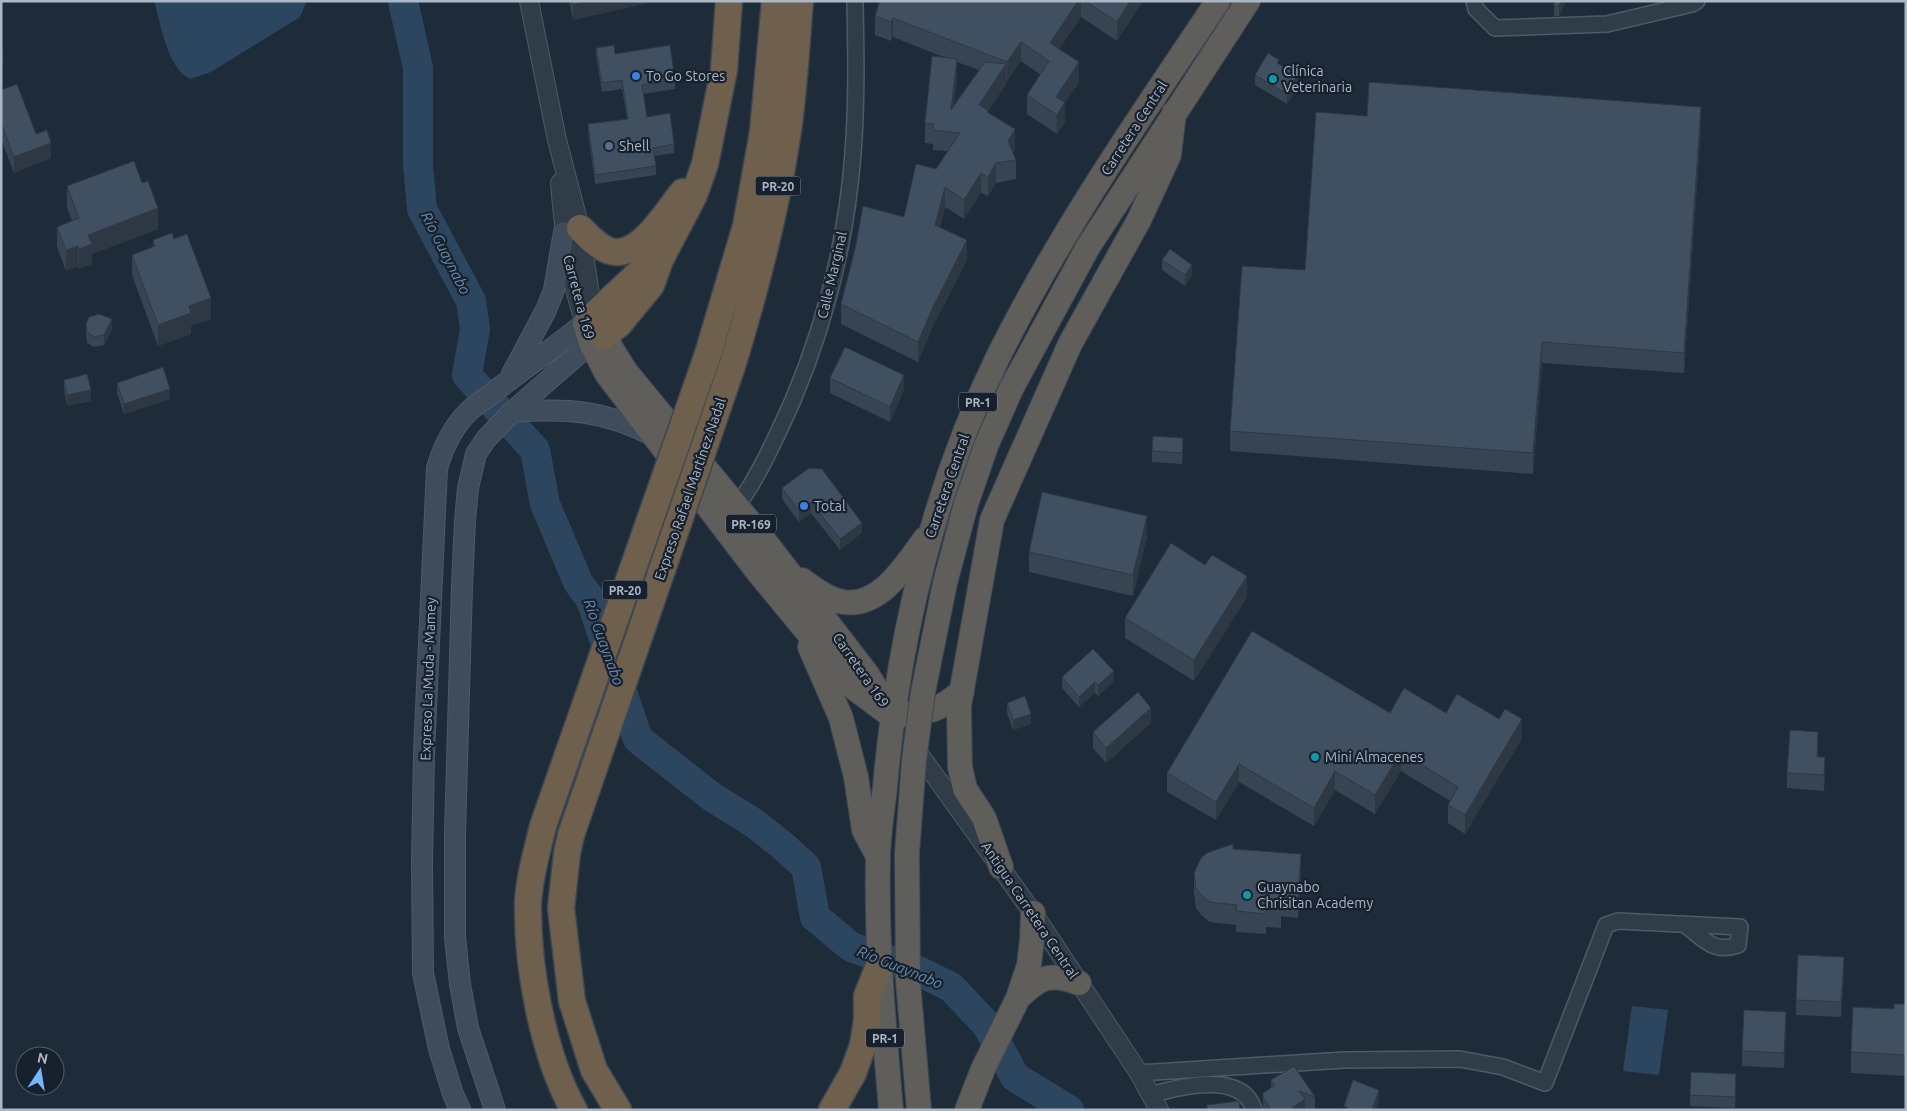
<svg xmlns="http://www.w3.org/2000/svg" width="1907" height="1111" font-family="Ubuntu,sans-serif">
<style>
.water{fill:#2d465f}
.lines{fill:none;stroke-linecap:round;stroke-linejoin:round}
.river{stroke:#2d465f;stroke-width:30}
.minor-casing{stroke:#4f5a67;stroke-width:18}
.tertiary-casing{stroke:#4f5a67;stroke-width:20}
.secondary-casing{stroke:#4f5a67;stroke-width:22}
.trunk-casing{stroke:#3c4753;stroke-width:26}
.motorway-casing{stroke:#3c4753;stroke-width:29}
.minor{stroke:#313c49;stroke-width:15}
.tertiary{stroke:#313c49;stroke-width:18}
.secondary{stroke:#3f4c5c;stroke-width:20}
.trunk{stroke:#5f5e5b;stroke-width:24}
.motorway{stroke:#6f604d;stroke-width:26}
.trunk-bridge-casing{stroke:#3c4753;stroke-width:26;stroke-linecap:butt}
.motorway-bridge-casing{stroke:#3c4753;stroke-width:29;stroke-linecap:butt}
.trunk-bridge{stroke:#5f5e5b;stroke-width:24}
.motorway-bridge{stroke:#6f604d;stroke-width:26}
.wall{fill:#374553;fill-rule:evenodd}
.shaded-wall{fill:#2d3844}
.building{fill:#405061;stroke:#2d3844}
.shop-dot{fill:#3f7fe0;stroke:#17212d;stroke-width:2}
.culture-dot{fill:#0f9aa8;stroke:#17212d;stroke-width:2}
.service-dot{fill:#5c6f8a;stroke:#17212d;stroke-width:2}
.labels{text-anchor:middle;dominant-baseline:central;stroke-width:4.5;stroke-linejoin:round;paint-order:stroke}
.shield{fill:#17212d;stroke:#7f8a98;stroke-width:1}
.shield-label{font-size:12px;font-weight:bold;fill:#abb7c6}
.poi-label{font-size:14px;fill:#abb7c6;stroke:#17212d;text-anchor:start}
.street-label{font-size:14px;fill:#abb7c6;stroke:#17212d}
.water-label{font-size:15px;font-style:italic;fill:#688aad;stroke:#17212d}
</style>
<rect width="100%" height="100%" fill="#1e2b38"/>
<path class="water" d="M154,1H307L300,17L211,72L190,79C167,67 161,25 154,1Z
M1632,1006L1668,1010L1659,1075L1623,1071Z"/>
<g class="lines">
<path class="river" d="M403,1L418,68V165L422,209L471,301L475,329L467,375L535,450L545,504L578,582L591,600L638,739L712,797L754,823L783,846L806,867L815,917L851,947L910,967L951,987L987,1025L1015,1077L1069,1110"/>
<g class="minor-casing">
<path id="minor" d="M1474,1L1476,9L1495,28L1607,24L1692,4L1697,1
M732,511C750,492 767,456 778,433C820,346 846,249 853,153C857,102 856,52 855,1
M1139,1073L1344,1060L1460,1059L1503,1067L1545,1083L1606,925L1618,921L1740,927L1738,945C1713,954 1703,938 1684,924
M1151,1095C1178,1087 1243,1070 1254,1110"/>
</g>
<g class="tertiary-casing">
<path id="tertiary" d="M529,1L557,140L580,228L591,302L595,314
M560,183C564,231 569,277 585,323
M892,716L1033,913L1139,1073L1159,1110"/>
</g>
<g class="secondary-casing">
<path id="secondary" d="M512,374L546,310L554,290L564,232
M512,412C567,408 604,410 654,436
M460,1110L453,1094L439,1049L423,973L422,864L424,753L437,468C443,448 452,428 468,412C474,406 482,401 489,396C524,367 562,344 595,314
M495,1110L468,1028L460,984L455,937V833L462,586L465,521L468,488L476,454L486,439L512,412L591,343L603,337"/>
</g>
<g class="trunk-casing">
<path id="trunk" d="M585,323L591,343L607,374L758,572L853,687L892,716
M603,335L626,372L752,525L867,674L886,706
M1011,389L1088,247L1248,1
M802,580C814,589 827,599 843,602C881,608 906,564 925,539
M810,647L841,718L856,777L864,830L878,856
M901,715C930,712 939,711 962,691
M1001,867L984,818L965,789L960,767L959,706L992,520L1070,344L1139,220L1169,155L1174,113
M908,981L919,1110
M1018,998C1040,977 1050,972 1079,983
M891,1110C884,1026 876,943 878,859C878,832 884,804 886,776C900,632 934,488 998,357C1060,232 1140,117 1218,1
M967,1110L983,1069L1018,998L1029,965L1032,940L1033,913"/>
</g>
<g class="motorway-casing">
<path id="motorway" d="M580,228C588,236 596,245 607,250C638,263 666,212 683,192
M595,314L639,273L660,260
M603,337L619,324L651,285L660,260L694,195L705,164L724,70L729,1
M708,354L746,226L763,132L775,1
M732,366C755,291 775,215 787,137C794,93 796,46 800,1
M543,826C537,851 529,878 528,904C527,967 543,1055 574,1110
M571,835L567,853L561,908L572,1001L594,1070L618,1110
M832,1110L853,1073L863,1045L867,1020V996L879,966"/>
</g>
<use href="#minor" class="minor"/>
<use href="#tertiary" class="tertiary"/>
<use href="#secondary" class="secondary"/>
<use href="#trunk" class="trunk"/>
<use href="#motorway" class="motorway"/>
<g class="trunk-bridge-casing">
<path id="trunk-bridge" d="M908,981L907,853L914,761L923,692L945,583L966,504L986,446L1011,389"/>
</g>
<g class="motorway-bridge-casing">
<path id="motorway-bridge" d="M543,826L708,354
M571,835L732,366"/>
</g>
<use href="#trunk-bridge" class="trunk-bridge"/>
<use href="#motorway-bridge" class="motorway-bridge"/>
</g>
<path class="wall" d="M569,1H656L573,20Z
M878,1H1143L1117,41L1081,17L1059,49L1079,82L1065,103V122L1057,134L1027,114V95L1041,75L1021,61L1007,81H1006V84L988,111V113L1015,149L1013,153L1016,160V179L996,183L988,196L981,193L964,219L945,207L940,227L967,260L933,326L918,362L841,324V304L904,217L948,151L933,150V144L925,143V123L946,58L893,37L891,41L875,35V16L878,8ZM957,62L979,70L953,106L957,79Z
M1554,1H1566L1559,16L1554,17Z
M596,48L615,54L675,80V89L643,94L647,117L674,144V153L654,156L656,166V175L595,184L588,133V124L627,119L622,89L602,92L596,56Z
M1279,64L1298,86L1287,104L1255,85V75Z
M1,90L36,134L51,158L14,173L1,139Z
M1367,116L1701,127L1684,373L1542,363L1533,474L1230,451V431L1305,270Z
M67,186L158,229L92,254V264L79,269L78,266L66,271L57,247V227L72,221L67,207Z
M153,240L211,319L191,326V334L158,346L132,275V255L153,247Z
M1162,260L1192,275L1185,286L1162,270Z
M86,324L112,329L104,345L94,347L87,343L86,335Z
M830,378L904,390L890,422L830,393Z
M64,380L91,401L67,406L64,390Z
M117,383L170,399L124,414L117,393Z
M1183,449L1182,464L1152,462V451Z
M809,468L862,533L840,550L811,513L799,522L782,499V488Z
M1147,536L1133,596L1029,572V552Z
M1247,597L1194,681L1125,638V618Z
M1062,677L1114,681L1098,696L1095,693L1079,707L1062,688Z
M1007,703L1031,724L1013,730L1007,713Z
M1390,713H1446L1522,738L1465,834L1448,823V805L1450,801L1401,771L1375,814L1335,790L1314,826L1239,782L1216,820L1167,792V773Z
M1151,723L1106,763L1093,748V732Z
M1818,747V757L1825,772L1824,791L1787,788V773Z
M1233,849L1301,874L1298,918L1281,916V928L1266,927V934L1236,932V925L1210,922L1201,915L1196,908L1194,893V873Z
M1844,973L1841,1017L1796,1015V1000Z
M1906,1004V1076L1851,1073V1052L1894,1009Z
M1786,1028L1784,1068L1742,1066V1051Z
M1271,1080L1315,1097V1110H1308L1305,1109V1110H1263V1093L1271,1088Z
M1736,1084L1735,1108L1690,1106V1095Z"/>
<path class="shaded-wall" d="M588,1H656L573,20V5Z
M1078,1H1081V17L1050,63V43Z
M1130,1H1143L1117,41V22Z
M1561,1H1566L1559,16V6Z
M893,18V37L891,41V22Z
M1021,42V61L1007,81V62Z
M1,49H3V64L1,65Z
M957,59V79L951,130V110Z
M1079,62V82L1065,103V122L1057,134L1056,97Z
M1006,64V84L988,111V130L979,105Z
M1298,75V86L1287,104V94Z
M1701,107V127L1684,373V353Z
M1015,129V149L1008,160V141Z
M51,143V158L14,173V157Z
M996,163V183L988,196V177Z
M981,173V193L964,219V200Z
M945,187V207L935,244V225Z
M158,208V229L92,254V264L79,269V249L88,235Z
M967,240V260L933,326L918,362V342L933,307Z
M78,246V266L66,271V250Z
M1192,265V275L1185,286V275Z
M211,298V319L191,326V334L158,346V325L189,306Z
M112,319V329L104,345V335Z
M1542,342V363L1533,474V453Z
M904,375V390L890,422V407Z
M170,389V399L124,414V404Z
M91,390V401L67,406V395Z
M811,502V513L799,522V511Z
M1147,516V536L1133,596V575Z
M862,523V533L840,550V539Z
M1247,576V597L1194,681V660Z
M1114,671V681L1098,696V685Z
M1095,682V693L1079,707V697Z
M1151,708V723L1106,763V748Z
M1031,714V724L1013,730V720Z
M1522,719V738L1465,834V815Z
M1401,752V771L1375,814V795Z
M1825,757V772L1824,791V775Z
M1239,764V782L1216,820V802Z
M1335,771V790L1314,826V808Z
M1301,854V874L1298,918V897Z
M1844,957V973L1841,1017V1002Z
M1786,1012V1028L1784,1068V1053Z
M1379,1090V1101L1376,1110H1372Z
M1305,1099V1110H1289Z"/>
<path class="building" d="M572,1H588L573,5Z
M880,1H1078L1050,43L1079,62L1056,97L1065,102L1057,115L1027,95L1049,61L1021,42L1007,62L893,18L891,22L875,16Z
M1085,1H1130L1117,22Z
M1554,1H1561L1559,6H1554Z
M614,45L615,54L670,45L675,80L642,85L647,117L670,113L674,144L653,148L656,166L595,175L588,124L628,119L622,80L602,83L596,48Z
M1268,53L1279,60L1277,63L1298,75L1287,94L1255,75Z
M932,56L957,59L951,110L985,62L1006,64L979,105L988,110L987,112L1015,129L1008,141L1016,160L996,163L988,177L981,173L964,200L945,187L935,225L967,240L933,307L918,342L841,304L855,249L863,206L904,217L916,164L936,169L960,133L933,130L934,124L925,123Z
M1369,82L1701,107L1684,353L1542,342L1533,453L1230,431L1242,266L1305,270L1316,112L1367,116Z
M17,84L36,134L47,130L51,143L14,157L1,123V90Z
M134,161L142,183L148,181L158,208L88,235L92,244L79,249L78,246L66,250L57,227L79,218L67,186Z
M172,233L174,239L187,234L211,298L189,306L191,313L158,325L132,255L155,246L153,240Z
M1170,249L1192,265L1185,275L1162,260Z
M99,314L112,319L104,335L94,337L87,332L86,324L89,317Z
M845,347L904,375L890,407L830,378Z
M163,367L170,389L124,404L117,383Z
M87,374L91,390L67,395L64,380Z
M1153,436L1183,438L1182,453L1152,451Z
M809,468L822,469L862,523L840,539L811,502L799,511L782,488Z
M1042,492L1147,516L1133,575L1029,552Z
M1171,543L1205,565L1212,555L1247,576L1194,660L1125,618Z
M1252,631L1390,713L1404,688L1446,713L1457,694L1499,719L1505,709L1522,719L1465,815L1448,805L1458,787L1401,752L1375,795L1335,771L1314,808L1239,764L1216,802L1167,773Z
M1093,649L1114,671L1098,685L1095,682L1079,697L1062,677Z
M1138,692L1151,708L1106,748L1093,732Z
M1025,696L1031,714L1013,720L1007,703Z
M1790,730L1818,732L1817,757H1825L1824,775L1787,773Z
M1233,844V849L1301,854L1298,897L1281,896V908L1266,907V914L1236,911L1237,905L1210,902L1201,895L1196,888L1194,873L1201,858L1207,853Z
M1798,955L1844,957L1841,1002L1796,1000Z
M1894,1004H1906V1055L1851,1052L1853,1007L1894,1009Z
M1744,1010L1786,1012L1784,1053L1742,1051Z
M1294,1066L1315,1097L1299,1091L1305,1099L1289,1110H1271L1263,1097V1093L1275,1085L1271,1080Z
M1691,1072L1736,1074L1735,1097L1690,1095Z
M1353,1080L1379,1090L1372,1110H1346L1347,1107L1344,1106Z
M1239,1101L1240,1110H1207V1105Z"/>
<g class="shop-dot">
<circle cx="636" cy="76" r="5"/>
<circle cx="804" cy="506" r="5"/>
</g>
<g class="culture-dot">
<circle cx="1273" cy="79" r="5"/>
<circle cx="1315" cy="757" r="5"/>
<circle cx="1247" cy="895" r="5"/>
</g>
<circle class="service-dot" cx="609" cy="146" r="5"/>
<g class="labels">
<g class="shield">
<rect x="755.5" y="176.5" width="45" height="19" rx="4"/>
<rect x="959" y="392.5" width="38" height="19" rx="4"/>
<rect x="726" y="514.5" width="50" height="19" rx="4"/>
<rect x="602.5" y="580.5" width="45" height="19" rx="4"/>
<rect x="866" y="1028.5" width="38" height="19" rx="4"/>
</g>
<g class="shield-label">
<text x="778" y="186">PR-20</text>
<text x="978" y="402">PR-1</text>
<text x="751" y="524">PR-169</text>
<text x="625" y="590">PR-20</text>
<text x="885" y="1038">PR-1</text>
</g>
<g class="poi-label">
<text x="1283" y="71">Clínica<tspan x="1283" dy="16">Veterinaria</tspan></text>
<text x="646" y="76">To Go Stores</text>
<text x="619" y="146">Shell</text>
<text x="814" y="506">Total</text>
<text x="1325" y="757">Mini Almacenes</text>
<text x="1257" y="887">Guaynabo<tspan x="1257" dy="16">Chrisitan Academy</tspan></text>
</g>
<g class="street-label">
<text transform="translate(1134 128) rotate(-57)">Carretera Central</text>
<text transform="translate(832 275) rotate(-77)">Calle Marginal</text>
<text transform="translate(579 297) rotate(75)">Carretera 169</text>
<text transform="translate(947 486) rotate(-71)">Carretera Central</text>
<text transform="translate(690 489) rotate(-71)">Expreso Rafael Martínez Nadal</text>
<text transform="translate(861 670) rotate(55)">Carretera 169</text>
<text transform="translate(428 679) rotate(-88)">Expreso La Muda - Mamey</text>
<text transform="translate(1030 910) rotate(56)">Antigua Carretera Central</text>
</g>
<g class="water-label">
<text transform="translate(446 253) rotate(63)">Río Guaynabo</text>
<text transform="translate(604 642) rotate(70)">Río Guaynabo</text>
<text transform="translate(900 967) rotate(22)">Río Guaynabo</text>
</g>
</g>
<rect width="1907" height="1111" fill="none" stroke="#abb7c6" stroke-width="5"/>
<g transform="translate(40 1071) rotate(12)"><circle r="24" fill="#17212d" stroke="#525d6a"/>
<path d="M0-4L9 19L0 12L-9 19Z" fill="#77b5ff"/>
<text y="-8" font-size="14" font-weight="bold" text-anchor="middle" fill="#abb7c6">N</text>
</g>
</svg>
